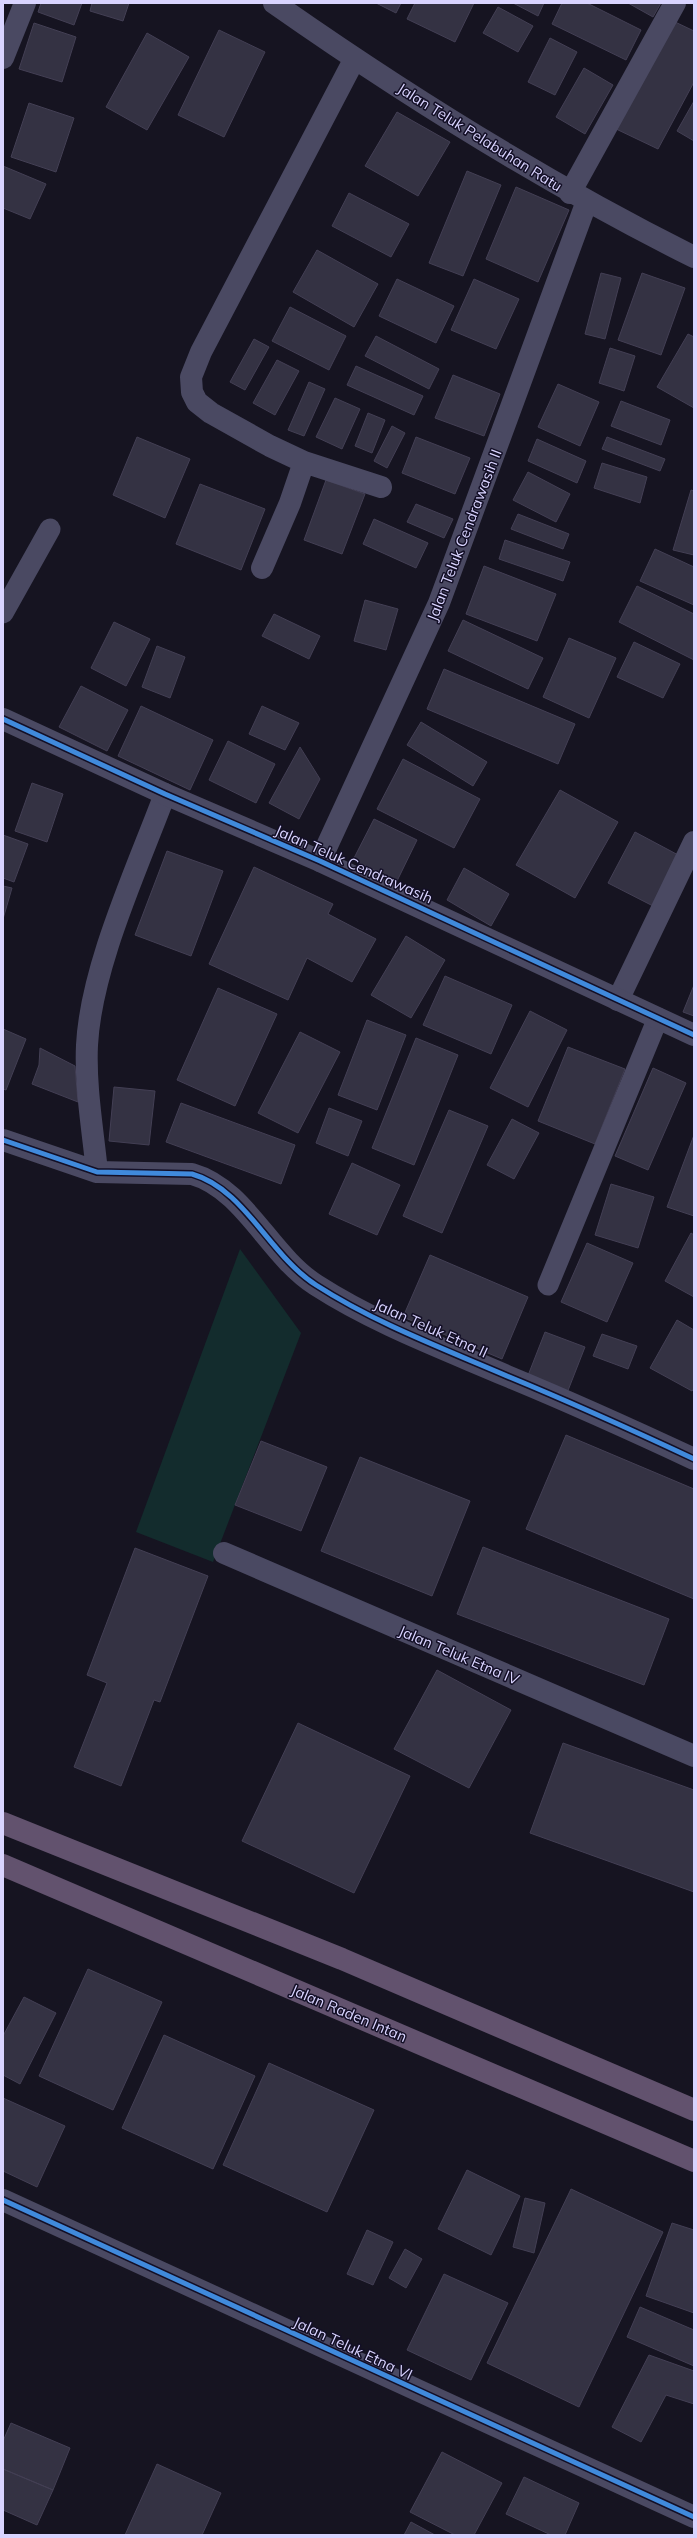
<svg xmlns="http://www.w3.org/2000/svg" width="697" height="2538" font-family="Mulish,sans-serif">
<style>
.green{fill:#132c2d}
.building{fill:#343243;stroke:#433f54}
.lines{fill:none;stroke-linecap:round;stroke-linejoin:round}
.service{stroke:#4a4962;stroke-width:21}
.minor{stroke:#4a4962;stroke-width:22}
.tertiary{stroke:#4a4962;stroke-width:22}
.trunk{stroke:#62526e;stroke-width:22}
.cycleway-casing{stroke:#130f26;stroke-width:8}
.cycleway{stroke:#408adc;stroke-width:5}
.labels{text-anchor:middle;dominant-baseline:central;stroke-width:3;stroke-linejoin:round;paint-order:stroke}
.street-label{font-size:15px;fill:#d9d4ff;stroke:#130f26}
</style>
<rect width="100%" height="100%" fill="#161421"/>
<path class="green" d="M240,1249L301,1333L213,1562L136,1532Z"/>
<path class="building" d="M41,3H82L74,25L38,12Z
M92,3H129L123,21L90,11Z
M376,3H401L396,13Z
M415,3H474L455,42L407,19Z
M513,3H544L538,16Z
M562,3H587L641,30L626,60L552,24Z
M628,3H661L653,17Z
M498,7L533,26L518,52L483,33Z
M673,21L694,31V82L658,149L614,128Z
M34,23L76,37L62,82L19,69Z
M219,30L265,52L224,137L178,115Z
M147,33L189,57L147,130L106,107Z
M550,38L577,52L555,95L528,82Z
M584,68L613,85L585,134L556,117Z
M694,101V141L677,131Z
M29,103L74,118L56,172L11,157Z
M397,112L450,142L418,196L365,166Z
M3,166L46,184L30,219L3,208Z
M467,171L501,185L463,276L429,263Z
M516,187L569,210L538,282L486,259Z
M349,193L409,224L391,257L332,226Z
M317,250L378,284L354,327L293,292Z
M601,273L621,278L605,339L585,334Z
M642,273L685,288L661,355L618,340Z
M397,279L454,306L436,343L379,316Z
M474,279L519,299L496,349L451,330Z
M290,307L346,336L329,370L272,341Z
M688,334L694,337V408L657,387Z
M376,336L439,369L429,389L365,356Z
M254,339L269,347L245,390L230,382Z
M610,348L635,356L624,391L599,383Z
M277,360L299,371L275,415L253,403Z
M356,366L423,396L414,415L347,385Z
M453,375L500,394L484,436L435,418Z
M309,382L325,389L304,436L288,430Z
M558,384L599,402L580,446L538,427Z
M335,398L360,409L342,449L316,437Z
M621,401L670,420L661,445L611,426Z
M368,413L385,420L372,453L355,446Z
M392,426L405,433L387,468L374,461Z
M137,437L190,459L165,518L113,495Z
M416,437L470,458L455,494L402,473Z
M607,437L665,459L660,471L602,449Z
M537,439L586,461L577,483L528,461Z
M602,463L647,477L640,503L594,488Z
M528,472L570,494L556,522L513,500Z
M326,480L365,494L342,554L304,540Z
M200,484L265,509L241,570L176,544Z
M691,490L694,491V555L673,550Z
M416,504L453,519L444,538L407,522Z
M518,514L569,534L563,549L511,529Z
M374,519L428,543L416,568L363,544Z
M505,540L570,562L563,581L499,559Z
M655,549L694,567V605L640,581Z
M484,566L556,594L537,641L466,614Z
M637,586L694,614V660L619,622Z
M365,600L398,609L386,650L354,641Z
M274,614L320,636L309,659L262,636Z
M463,620L543,658L528,689L448,651Z
M114,622L150,639L126,686L91,668Z
M569,638L616,658L589,718L543,697Z
M634,642L680,664L663,698L617,677Z
M157,646L185,657L170,698L142,687Z
M444,669L575,724L558,764L427,709Z
M81,686L128,710L107,751L59,727Z
M141,706L213,740L190,790L118,756Z
M262,706L299,723L285,750L249,734Z
M421,722L487,762L473,786L407,745Z
M228,741L275,764L256,803L209,780Z
M300,747L320,779L299,819L269,803Z
M403,759L480,799L454,848L377,809Z
M32,783L63,794L47,842L15,831Z
M560,790L618,822L575,898L516,865Z
M374,819L417,840L397,881L353,860Z
M635,832L682,857L655,907L608,883Z
M3,835L28,844L14,882L3,878Z
M167,851L223,871L191,956L135,935Z
M254,867L333,904L328,914L376,939L352,982L307,958L288,1000L209,964Z
M464,868L509,894L491,926L447,900Z
M3,886L12,888L3,919Z
M406,936L445,960L411,1018L371,995Z
M445,976L512,1005L491,1054L423,1025Z
M694,985V1016L683,1012Z
M218,988L277,1014L235,1106L177,1080Z
M530,1011L567,1030L528,1107L490,1088Z
M367,1020L406,1035L377,1110L338,1095Z
M3,1029L26,1039L6,1090L3,1089Z
M300,1032L340,1052L298,1133L258,1113Z
M416,1038L458,1055L414,1165L372,1148Z
M568,1047L625,1069L595,1144L538,1121Z
M40,1048L75,1066L78,1102L32,1084L39,1065Z
M653,1068L686,1083L648,1170L615,1156Z
M114,1087L155,1091L149,1145L109,1141Z
M181,1103L295,1145L281,1184L166,1142Z
M329,1108L362,1121L348,1156L316,1143Z
M449,1110L488,1126L442,1233L403,1216Z
M512,1119L539,1133L514,1179L487,1165Z
M694,1135V1216L667,1207Z
M352,1163L400,1185L377,1235L329,1214Z
M611,1184L654,1197L638,1248L595,1235Z
M691,1233L694,1235V1297L665,1281Z
M587,1243L633,1263L607,1322L561,1302Z
M430,1255L528,1297L502,1359L403,1317Z
M677,1320L694,1330V1388L692,1391L650,1368Z
M545,1332L585,1347L567,1393L527,1378Z
M602,1334L637,1346L628,1369L593,1356Z
M566,1435L694,1489V1599L526,1529Z
M261,1441L327,1467L301,1531L235,1505Z
M360,1457L470,1501L432,1596L321,1551Z
M483,1547L669,1619L644,1685L457,1614Z
M135,1548L208,1576L160,1702L154,1700L121,1786L74,1767L107,1683L87,1675Z
M437,1670L511,1710L469,1788L394,1749Z
M298,1723L410,1776L354,1893L242,1841Z
M563,1743L694,1790V1892L530,1833Z
M88,1969L162,2002L113,2110L39,2076Z
M24,1997L56,2013L20,2084L3,2075V2036Z
M164,2035L255,2076L213,2169L122,2128Z
M269,2063L374,2110L327,2212L223,2165Z
M3,2098L65,2126L37,2187L3,2171Z
M467,2170L520,2196L491,2255L438,2229Z
M571,2189L663,2232L579,2407L487,2363Z
M525,2198L545,2203L534,2253L513,2247Z
M672,2223L694,2230V2313L646,2296Z
M367,2230L393,2242L373,2285L347,2274Z
M405,2249L422,2259L406,2288L389,2278Z
M444,2274L508,2303L471,2380L407,2350Z
M640,2307L694,2330V2366L627,2337Z
M649,2355L694,2371V2404L666,2395L641,2442L612,2427Z
M11,2423L70,2448L53,2490L3,2469V2441Z
M442,2452L502,2483L474,2535H455L410,2512Z
M157,2464L221,2493L202,2535H125Z
M3,2469L53,2490L37,2525L3,2510Z
M524,2477L579,2503L565,2535H551L506,2514Z
M411,2522L435,2535H404Z"/>
<g class="lines">
<path class="service" d="M3,613L50,529
M548,1285L658,1018"/>
<path class="minor" d="M274,3C408,97 548,184 694,257
M3,58L25,3
M354,60L201,352L191,377L192,392L197,402L211,413L270,446L304,462L381,487
M570,193L675,3
M262,568L290,503L304,462
M320,861L439,603L587,201
M618,1000L694,842
M3,1140L97,1172L192,1174C245,1189 269,1255 316,1285C375,1323 442,1348 507,1376C570,1402 632,1430 694,1459
M97,1172C93,1131 85,1087 87,1045C91,967 137,869 165,794
M224,1553L694,1756
M3,2200L694,2517"/>
<path class="tertiary" d="M3,719L165,794L320,861L694,1035"/>
<path class="trunk" d="M3,1823L342,1959L694,2110
M3,1865L694,2161"/>
<g class="cycleway-casing">
<path id="cycleway" d="M3,719L165,794L320,861L694,1035
M3,1140L97,1172L192,1174C245,1189 269,1255 316,1285C375,1323 442,1348 507,1376C570,1402 632,1430 694,1459
M3,2200L694,2517"/>
</g>
<use href="#cycleway" class="cycleway"/>
</g>
<g class="labels">
<g class="street-label">
<text transform="translate(480 137) rotate(32)">Jalan Teluk Pelabuhan Ratu</text>
<text transform="translate(464 535) rotate(-69)">Jalan Teluk Cendrawasih II</text>
<text transform="translate(354 864) rotate(24)">Jalan Teluk Cendrawasih</text>
<text transform="translate(431 1328) rotate(24)">Jalan Teluk Etna II</text>
<text transform="translate(459 1655) rotate(23)">Jalan Teluk Etna IV</text>
<text transform="translate(349 2013) rotate(23)">Jalan Raden Intan</text>
<text transform="translate(353 2348) rotate(25)">Jalan Teluk Etna VI</text>
</g>
</g>
<rect width="697" height="2538" fill="none" stroke="#d9d4ff" stroke-width="8"/>
</svg>
